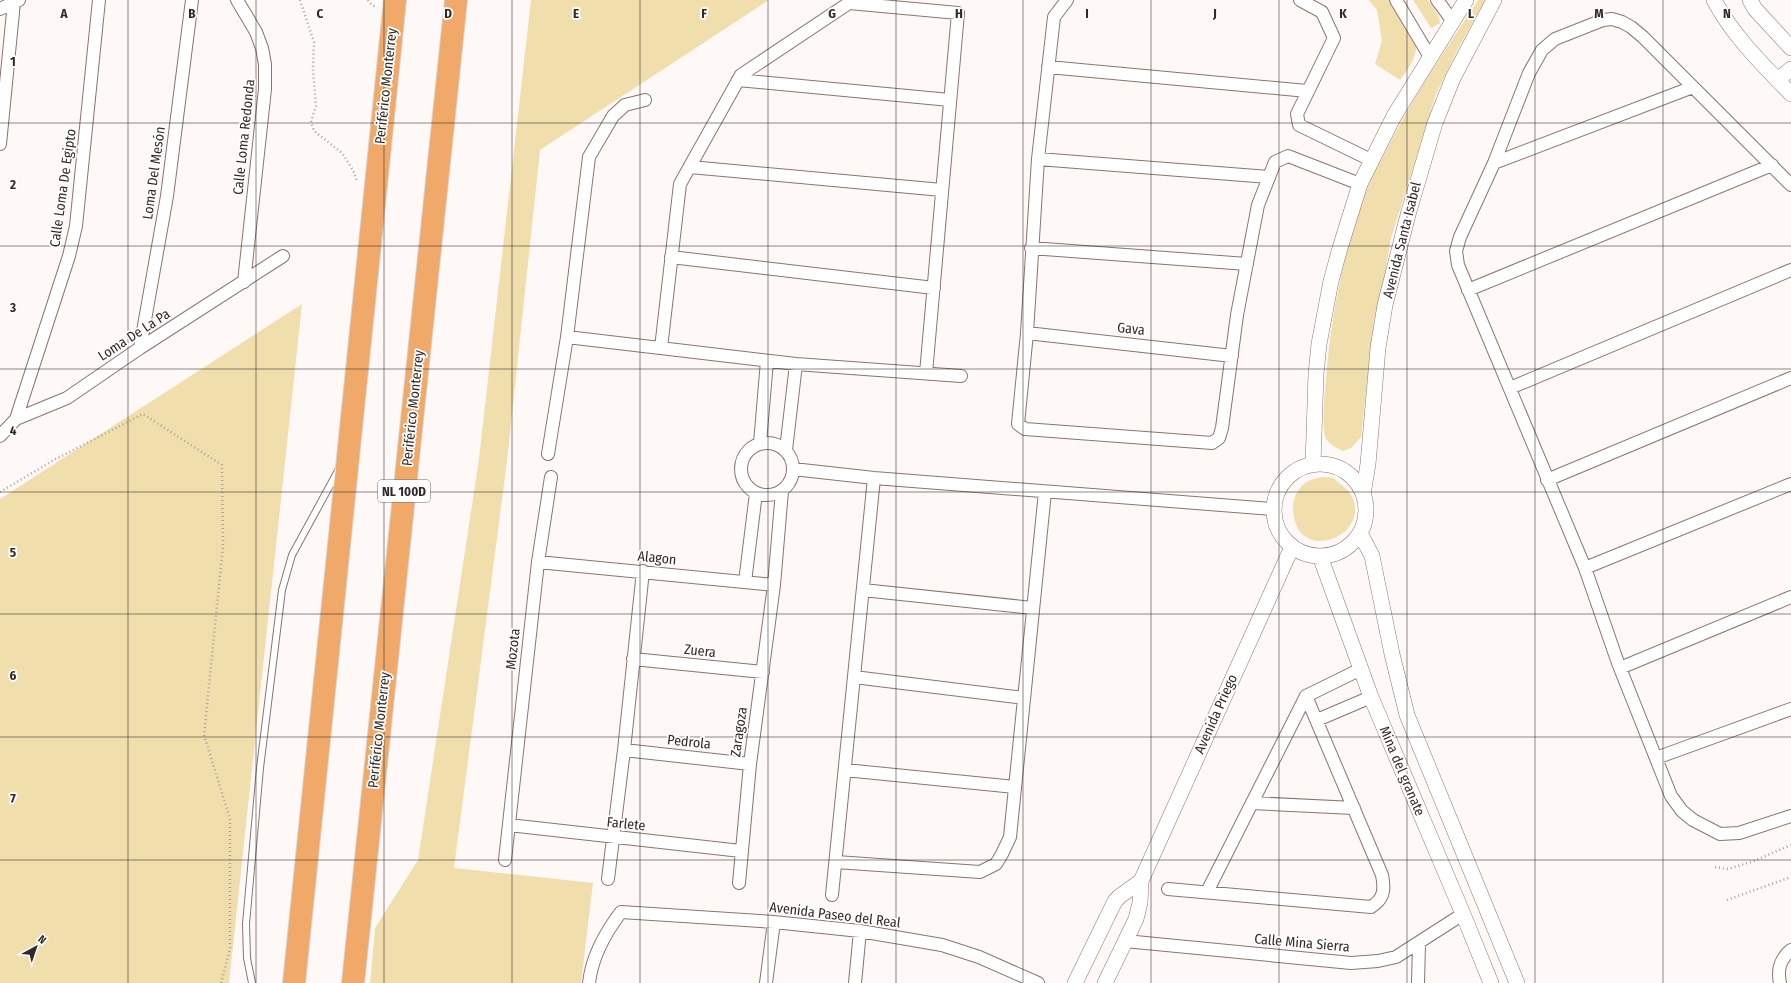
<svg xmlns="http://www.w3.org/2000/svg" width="1791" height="983" font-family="'Fira Sans Condensed',sans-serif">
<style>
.green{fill:#f0dead}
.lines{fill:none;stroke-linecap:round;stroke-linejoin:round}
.service-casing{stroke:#8b746f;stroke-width:8}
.minor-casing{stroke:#8b746f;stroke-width:14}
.tertiary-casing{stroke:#8b746f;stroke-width:16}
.motorway-casing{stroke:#d6d4d4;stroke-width:24}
.path{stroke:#a8a2a0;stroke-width:2.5;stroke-dasharray:1 3;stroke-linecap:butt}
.service{stroke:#fff;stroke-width:6}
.minor{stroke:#fff;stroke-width:12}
.tertiary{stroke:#fff;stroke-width:15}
.motorway{stroke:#f1a969;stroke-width:22}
.grid{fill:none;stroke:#322927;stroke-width:1;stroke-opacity:0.55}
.labels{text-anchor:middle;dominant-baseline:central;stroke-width:3.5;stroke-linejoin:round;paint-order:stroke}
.shield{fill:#fff;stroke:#706968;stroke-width:1}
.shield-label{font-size:13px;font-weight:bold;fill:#322927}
.street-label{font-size:14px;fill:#322927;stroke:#fff}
.grid-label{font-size:13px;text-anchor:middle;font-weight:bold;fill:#322927;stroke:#fff;stroke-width:3.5;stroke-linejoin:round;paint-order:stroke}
</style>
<rect width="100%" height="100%" fill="#fef9f7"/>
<path class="green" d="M531,0H769L540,150L507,461L454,868L593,883L581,983H370L375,928L418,860L479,459Z
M1369,0H1388L1416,47C1416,60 1407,70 1400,80L1375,64L1382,41L1377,10Z
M1413,0H1428L1439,17L1440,23L1431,28Z
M1478,0H1485L1458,49L1436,94L1391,238L1384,280L1374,320L1361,437L1351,448L1343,451C1337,448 1330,445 1326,439C1321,431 1325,390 1326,379C1331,314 1344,248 1368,187C1372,176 1378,165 1384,155C1410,101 1445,51 1478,0Z
M302,304L229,983H0V499Z
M1321,477C1324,477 1329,477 1333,478C1336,480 1340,484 1343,486C1369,507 1350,542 1318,541C1311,541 1301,535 1298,529C1291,514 1290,496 1304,484C1308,480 1316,479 1321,477Z"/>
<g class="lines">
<g class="service-casing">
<path id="service" d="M252,983L247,958L246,924L260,768L282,590L292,555L339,469"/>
</g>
<g class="minor-casing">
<path id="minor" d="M237,0L256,32L262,48L265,64V89L244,282
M1067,0L1054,17L1038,159L1027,333L1018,424L1025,429L1212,443L1219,438L1222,428L1237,315L1258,205L1275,162L1288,156L1360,184
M1300,0L1322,12L1334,38L1297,114L1299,125L1371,160
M1396,0L1430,57
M1437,0L1452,20
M0,9L19,0
M1048,67L1307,91
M738,80L950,100
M0,144L14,2
M1038,159L1269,177
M1494,163L1693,87
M690,167L942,190
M1791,185L1643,37L1631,27L1622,22L1612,19L1603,20L1555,39L1542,50L1529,73L1494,163L1460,237L1456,251L1458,265L1585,568L1618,663L1671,796L1682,811L1693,820L1720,834L1739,833L1791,816
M1031,248L1247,264
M671,257L934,288
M1468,290L1772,165
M1027,333L1232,356
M567,337L796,364L961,376
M140,348L167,196L192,0
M661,348L680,184L741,75L849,3L958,13L926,373
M1510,388L1791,270
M16,419L69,256L76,226L99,0
M0,436L16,419L67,398L140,348L283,256
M741 469a26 26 0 1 1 52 0a26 26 0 1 1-52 0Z
M760,443L767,361
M786,450L796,364
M548,454L567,337L589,157L613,116L625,105L645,100
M793,469L874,478L1273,509
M1547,480L1791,378
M538,562L774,585
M1585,568L1791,484
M745,582L756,493
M863,590L1033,608
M633,659L763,672
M1620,668L1791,597
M854,677L1024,698
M1317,720L1371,697
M624,750L750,764
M1656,758L1791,709
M845,770L1015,787
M1252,803L1354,808
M509,825L741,851
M505,860L538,562L551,477
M836,862L980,872L996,864L1002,854L1010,837L1045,492
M608,879L624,750L643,571
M739,883L750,764L774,585L782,491
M1168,889L1371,907C1384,899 1385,890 1382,875L1306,696
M1207,892L1306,696L1361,669
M832,895L874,478
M1125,941L1351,963L1378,961L1396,957L1463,914
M589,983C592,956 605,933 621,912L774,922L860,931L942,945L979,957L1038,983
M766,983L774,922
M855,983L860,931
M1418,983L1419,944
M1780,983C1777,969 1780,959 1791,950"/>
</g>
<g class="tertiary-casing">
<path id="tertiary" d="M1714,0C1733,36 1763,65 1791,94
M1750,0L1755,9L1791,48
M1777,80L1791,69
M1274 510a46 46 0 1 1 92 0a46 46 0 1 1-92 0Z
M1313,464L1316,374L1319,344L1331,281L1340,248L1360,184L1394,116L1466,0
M1363,494L1368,464L1378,348L1385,305L1409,211L1435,123L1453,78L1494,0
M1360,533L1372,556L1392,654L1407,715L1517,983
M1320,556L1371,697L1463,914L1491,983
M1075,983L1115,901L1120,896L1141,881
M1105,983L1136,919L1140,903L1141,881L1292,547"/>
</g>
<g class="motorway-casing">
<path id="motorway" d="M294,983L395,0
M353,983L456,0"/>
</g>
<path class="path" d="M300,0L314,42L313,70L316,106L311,122L314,131L342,153L353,170L357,182
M368,0L371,4L377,8
M0,492L54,460L143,414L222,465L223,546L204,735L230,819V949L221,983
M1715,867L1728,869L1754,861L1791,845
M1727,900L1791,877"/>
<use href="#service" class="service"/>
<use href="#minor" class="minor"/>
<use href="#tertiary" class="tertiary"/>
<use href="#motorway" class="motorway"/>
</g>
<path class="grid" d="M128,0V983M256,0V983M384,0V983M512,0V983M640,0V983M768,0V983M896,0V983M1023,0V983M1151,0V983M1279,0V983M1407,0V983M1535,0V983M1663,0V983M0,123H1791M0,246H1791M0,369H1791M0,492H1791M0,614H1791M0,737H1791M0,860H1791"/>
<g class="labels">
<rect class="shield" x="378" y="480" width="52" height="22" rx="3"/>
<g class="shield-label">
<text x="404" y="491">NL 100D</text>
</g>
<g class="street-label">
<text transform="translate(386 86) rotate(-84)">Periférico Monterrey</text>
<text transform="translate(244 137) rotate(-84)">Calle Loma Redonda</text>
<text transform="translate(154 173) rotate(-82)">Loma Del Mesón</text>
<text transform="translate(63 188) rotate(-82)">Calle Loma De Egipto</text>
<text transform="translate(1402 240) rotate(-76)">Avenida Santa Isabel</text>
<text transform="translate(1131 329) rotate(6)">Gava</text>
<text transform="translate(134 335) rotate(-33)">Loma De La Pa</text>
<text transform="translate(413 408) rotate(-84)">Periférico Monterrey</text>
<text transform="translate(657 558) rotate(6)">Alagon</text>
<text transform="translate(513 649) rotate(-84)">Mozota</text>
<text transform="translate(700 651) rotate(6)">Zuera</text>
<text transform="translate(1216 714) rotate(-66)">Avenida Priego</text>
<text transform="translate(379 730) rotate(-84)">Periférico Monterrey</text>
<text transform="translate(739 732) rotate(-82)">Zaragoza</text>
<text transform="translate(689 742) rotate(6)">Pedrola</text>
<text transform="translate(1402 771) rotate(67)">Mina del granate</text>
<text transform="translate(626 824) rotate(6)">Farlete</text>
<text transform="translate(835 915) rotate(7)">Avenida Paseo del Real</text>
<text transform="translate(1302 943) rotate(5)">Calle Mina Sierra</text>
</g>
</g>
<g class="grid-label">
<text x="64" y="18">A</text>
<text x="192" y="18">B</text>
<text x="320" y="18">C</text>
<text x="448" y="18">D</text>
<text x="576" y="18">E</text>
<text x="704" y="18">F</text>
<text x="832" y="18">G</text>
<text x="959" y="18">H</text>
<text x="1087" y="18">I</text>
<text x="1215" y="18">J</text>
<text x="1343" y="18">K</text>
<text x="1471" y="18">L</text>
<text x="1599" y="18">M</text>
<text x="1727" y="18">N</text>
<text x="13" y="66">1</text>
<text x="13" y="189">2</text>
<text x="13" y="312">3</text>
<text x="13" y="435">4</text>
<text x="13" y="557">5</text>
<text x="13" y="680">6</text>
<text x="13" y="803">7</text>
</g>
<g transform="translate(36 947) rotate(40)" stroke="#ffffff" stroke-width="3" paint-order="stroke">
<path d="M0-3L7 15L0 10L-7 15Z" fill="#322927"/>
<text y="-6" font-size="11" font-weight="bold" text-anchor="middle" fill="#322927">N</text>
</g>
</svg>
